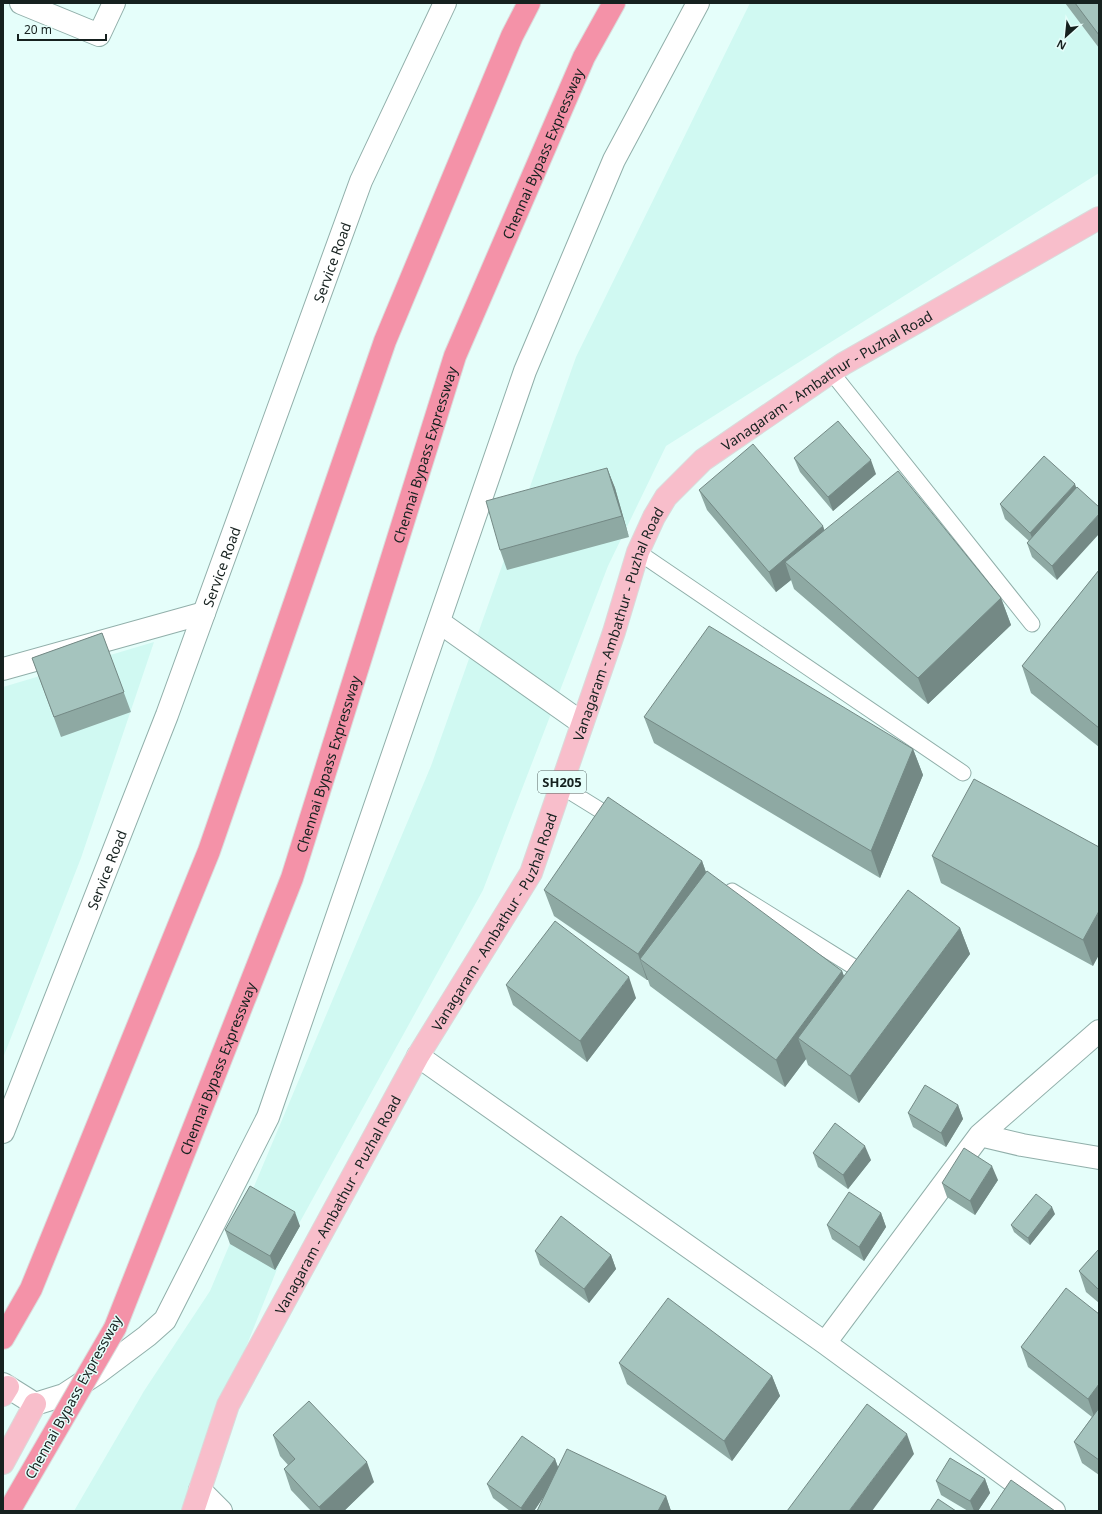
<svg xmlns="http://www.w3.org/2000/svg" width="1102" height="1514" font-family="'Noto Sans',sans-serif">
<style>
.built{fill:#d0f9f2}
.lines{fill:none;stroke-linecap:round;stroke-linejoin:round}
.lane-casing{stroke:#91afaa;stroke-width:17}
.street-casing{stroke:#91afaa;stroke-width:24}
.secondary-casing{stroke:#91afaa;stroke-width:24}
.primary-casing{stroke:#dadbdb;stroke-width:24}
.highway-casing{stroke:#dadbdb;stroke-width:24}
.lane{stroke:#fff;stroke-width:15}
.street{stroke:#fff;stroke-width:22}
.secondary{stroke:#fff;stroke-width:22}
.primary{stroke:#f8becb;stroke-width:22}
.highway{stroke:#f492a8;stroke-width:22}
.highway-bridge-casing{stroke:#dadbdb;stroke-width:24;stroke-linecap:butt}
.highway-bridge{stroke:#f492a8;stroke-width:22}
.wall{fill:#8ea9a3}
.shaded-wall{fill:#748985}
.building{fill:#a5c4be;stroke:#748985}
.labels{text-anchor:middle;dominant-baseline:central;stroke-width:3;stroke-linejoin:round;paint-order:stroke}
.shield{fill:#e5fefa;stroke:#546361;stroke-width:1}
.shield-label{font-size:13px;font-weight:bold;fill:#16211f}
.street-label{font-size:14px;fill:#16211f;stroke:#e5fefa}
</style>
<rect width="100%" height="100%" fill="#e5fefa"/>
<path class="built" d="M750,3H1065L1099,48V173L666,446L608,566L483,890L285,1249L181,1511H74L144,1391L210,1291L431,766L576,357Z
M154,642L81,858L3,1058V687Z"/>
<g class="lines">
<g class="lane-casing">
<path id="lane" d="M832,373L1032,624
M638,552L963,773
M561,786L616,820
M732,891L862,972"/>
</g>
<g class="street-casing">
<path id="street" d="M21,3L99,35L114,3
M439,622L582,723
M3,669L204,613
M418,1056L825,1343L1054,1511
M980,1135L1022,1145L1099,1158
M825,1343L980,1135L1099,1031
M200,1490L221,1511"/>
</g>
<g class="secondary-casing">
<g id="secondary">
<path id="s1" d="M3,1132L167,715L361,181L445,3"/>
<path d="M3,1384L35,1404L64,1395L99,1372L147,1336L165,1320L268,1117L525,371L614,160L698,3"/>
</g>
</g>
<g class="primary-casing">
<g id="primary">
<path d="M3,1395L8,1387"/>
<path d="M3,1463L35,1404"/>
<path id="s2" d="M193,1511L228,1405L418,1056L531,873L614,632L638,552L654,517L666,497L703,460L843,364L1099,218"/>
</g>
</g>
<g class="highway-casing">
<g id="highway">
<path id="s3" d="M115,1328L292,878L455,356L584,57L614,3"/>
<path d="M3,1338L31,1289L209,851L385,341L512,36L529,3"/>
</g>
</g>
<use href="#lane" class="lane"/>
<use href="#street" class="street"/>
<use href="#secondary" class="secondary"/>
<use href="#primary" class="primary"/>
<use href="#highway" class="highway"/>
<g class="highway-bridge-casing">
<path id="highway-bridge" d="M9,1511L115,1328"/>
</g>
<use href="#highway-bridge" class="highway-bridge"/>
</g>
<path class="wall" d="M1065,3H1099V48Z
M1044,456L1057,580L1032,557L1027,543L1029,541L1005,519L1000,504Z
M794,458L876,474L833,511L800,472Z
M607,468L615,488L629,537L507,570L500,550Z
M699,490L823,526L824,530L1001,598L1011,625L928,704L794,589L791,580L776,592L707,510Z
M1099,570V747L1031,693L1022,666Z
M102,633L131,712L61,737L32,658Z
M644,717L913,749L923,775L880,878L654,743Z
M1099,847L1093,966L941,883L932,856Z
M702,861L706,872L842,971L844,976L960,928L970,954L859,1103L808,1065L806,1059L785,1087L650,986L648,980H647L554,916L544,890Z
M506,985L636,998L587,1062L513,1005Z
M958,1105L963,1119L946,1147L913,1127L908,1113Z
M813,1153L871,1160L848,1189L818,1167Z
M998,1180L975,1215L947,1197L942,1183Z
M881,1213L886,1227L864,1261L832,1239L827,1225Z
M1055,1214L1030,1245L1014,1232L1011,1225Z
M300,1226L275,1270L230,1244L225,1230Z
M1099,1249V1303L1086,1292L1079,1271Z
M535,1251L611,1255L616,1269L589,1303L540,1265Z
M1099,1314V1475L1082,1463L1074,1442L1092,1417L1028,1367L1021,1347Z
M619,1363L772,1376L780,1396L732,1461L627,1384Z
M273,1435L374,1482L344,1511H311L291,1490L284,1469L288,1465L280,1456Z
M555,1459L558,1467L666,1496L671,1511H537L544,1496L534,1511H510L493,1498L487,1484Z
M985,1479L990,1493L978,1511H968L941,1495L936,1481Z"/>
<path class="shaded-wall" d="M871,460L876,474L833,511L828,497Z
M607,468L615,488L629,537L622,516Z
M1075,484L1080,498L1036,547L1030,533Z
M1099,514V534L1057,580L1052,566Z
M823,526L830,547L785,562L791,580L776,592L769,572Z
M1001,598L1011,625L928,704L918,678Z
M913,749L923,775L880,878L871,851Z
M702,861L711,887L640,959L648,980H647L638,954Z
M1099,911V955L1093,966L1083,940Z
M960,928L970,954L859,1103L850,1076Z
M842,971L852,998L798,1038L806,1059L785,1087L776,1060Z
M629,977L636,998L587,1062L580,1041Z
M958,1105L963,1119L946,1147L941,1133Z
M865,1146L871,1160L848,1189L843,1175Z
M992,1166L998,1180L975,1215L970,1201Z
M1052,1207L1055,1214L1030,1245L1028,1238Z
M295,1212L300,1226L275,1270L270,1256Z
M881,1213L886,1227L864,1261L859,1247Z
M611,1255L616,1269L589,1303L584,1289Z
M772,1376L780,1396L732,1461L724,1441Z
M1099,1384V1414L1095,1419L1088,1399Z
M907,1434L914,1454L872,1511H849Z
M555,1459L560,1473L534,1511H522L521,1508Z
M367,1462L374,1482L344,1511H321L319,1507Z
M985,1479L990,1493L978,1511H974L970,1501Z
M666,1496L671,1511H658Z"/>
<path class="building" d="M1075,3H1099V35Z
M838,421L871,460L828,497L794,458Z
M753,444L823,526L769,572L699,490Z
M1044,456L1075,484L1030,533L1000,504Z
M607,468L622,516L500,550L486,501Z
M898,471L1001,598L918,678L785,562Z
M1077,487L1099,507V514L1052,566L1027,543Z
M1099,570V728L1022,666Z
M709,626L913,749L871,851L644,717Z
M102,633L124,692L54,717L32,658Z
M974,779L1099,847V911L1083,940L932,856Z
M608,797L702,861L638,954L544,890Z
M707,871L842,971L776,1060L640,959Z
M908,890L960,928L850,1076L798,1038Z
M555,921L629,977L580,1041L506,985Z
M925,1085L958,1105L941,1133L908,1113Z
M835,1123L865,1146L843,1175L813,1153Z
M964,1148L992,1166L970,1201L942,1183Z
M250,1186L295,1212L270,1256L225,1230Z
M849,1192L881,1213L859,1247L827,1225Z
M1036,1194L1052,1207L1028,1238L1011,1225Z
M561,1216L611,1255L584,1289L535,1251Z
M1099,1249V1290L1079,1271Z
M1066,1288L1099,1314V1384L1088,1399L1021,1347Z
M668,1298L772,1376L724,1441L619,1363Z
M309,1401L367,1462L319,1507L284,1469L295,1459L273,1435Z
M867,1404L907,1434L849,1511H787Z
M1099,1408V1460L1074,1442Z
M522,1436L555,1459L521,1508L487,1484Z
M567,1449L666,1496L658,1511H537Z
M950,1458L985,1479L970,1501L936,1481Z
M1011,1480L1055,1511H990Z
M938,1499L956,1511H930Z"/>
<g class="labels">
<rect class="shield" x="538" y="771" width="48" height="22" rx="3"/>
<g class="shield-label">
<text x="562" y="782">SH205</text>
</g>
<g class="street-label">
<text stroke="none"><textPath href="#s3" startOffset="1251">Chennai Bypass Expressway</textPath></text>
<text stroke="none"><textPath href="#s1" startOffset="930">Service Road</textPath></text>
<text stroke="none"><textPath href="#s2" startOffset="1324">Vanagaram - Ambathur - Puzhal Road</textPath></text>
<text stroke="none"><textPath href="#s3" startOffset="927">Chennai Bypass Expressway</textPath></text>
<text stroke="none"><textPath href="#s1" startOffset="606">Service Road</textPath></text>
<text stroke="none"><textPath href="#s2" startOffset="988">Vanagaram - Ambathur - Puzhal Road</textPath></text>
<text stroke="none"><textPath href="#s3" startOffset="603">Chennai Bypass Expressway</textPath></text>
<text stroke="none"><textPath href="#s1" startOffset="282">Service Road</textPath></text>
<text stroke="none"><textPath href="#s2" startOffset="664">Vanagaram - Ambathur - Puzhal Road</textPath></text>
<text stroke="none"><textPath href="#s3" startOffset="279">Chennai Bypass Expressway</textPath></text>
<text stroke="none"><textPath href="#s2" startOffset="340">Vanagaram - Ambathur - Puzhal Road</textPath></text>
<text transform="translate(73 1397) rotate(-61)">Chennai Bypass Expressway</text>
</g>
</g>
<rect width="1102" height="1514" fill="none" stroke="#16211f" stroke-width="8"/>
<g transform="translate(1066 36) rotate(207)" stroke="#e5fefa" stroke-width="3" paint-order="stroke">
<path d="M0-3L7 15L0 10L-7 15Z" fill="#16211f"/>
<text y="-6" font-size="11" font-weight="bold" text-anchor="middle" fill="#16211f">N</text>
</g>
<path d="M18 34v6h88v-6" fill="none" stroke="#16211f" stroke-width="2"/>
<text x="24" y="34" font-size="12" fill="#16211f" stroke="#e5fefa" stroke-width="3" paint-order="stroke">20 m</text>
</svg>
